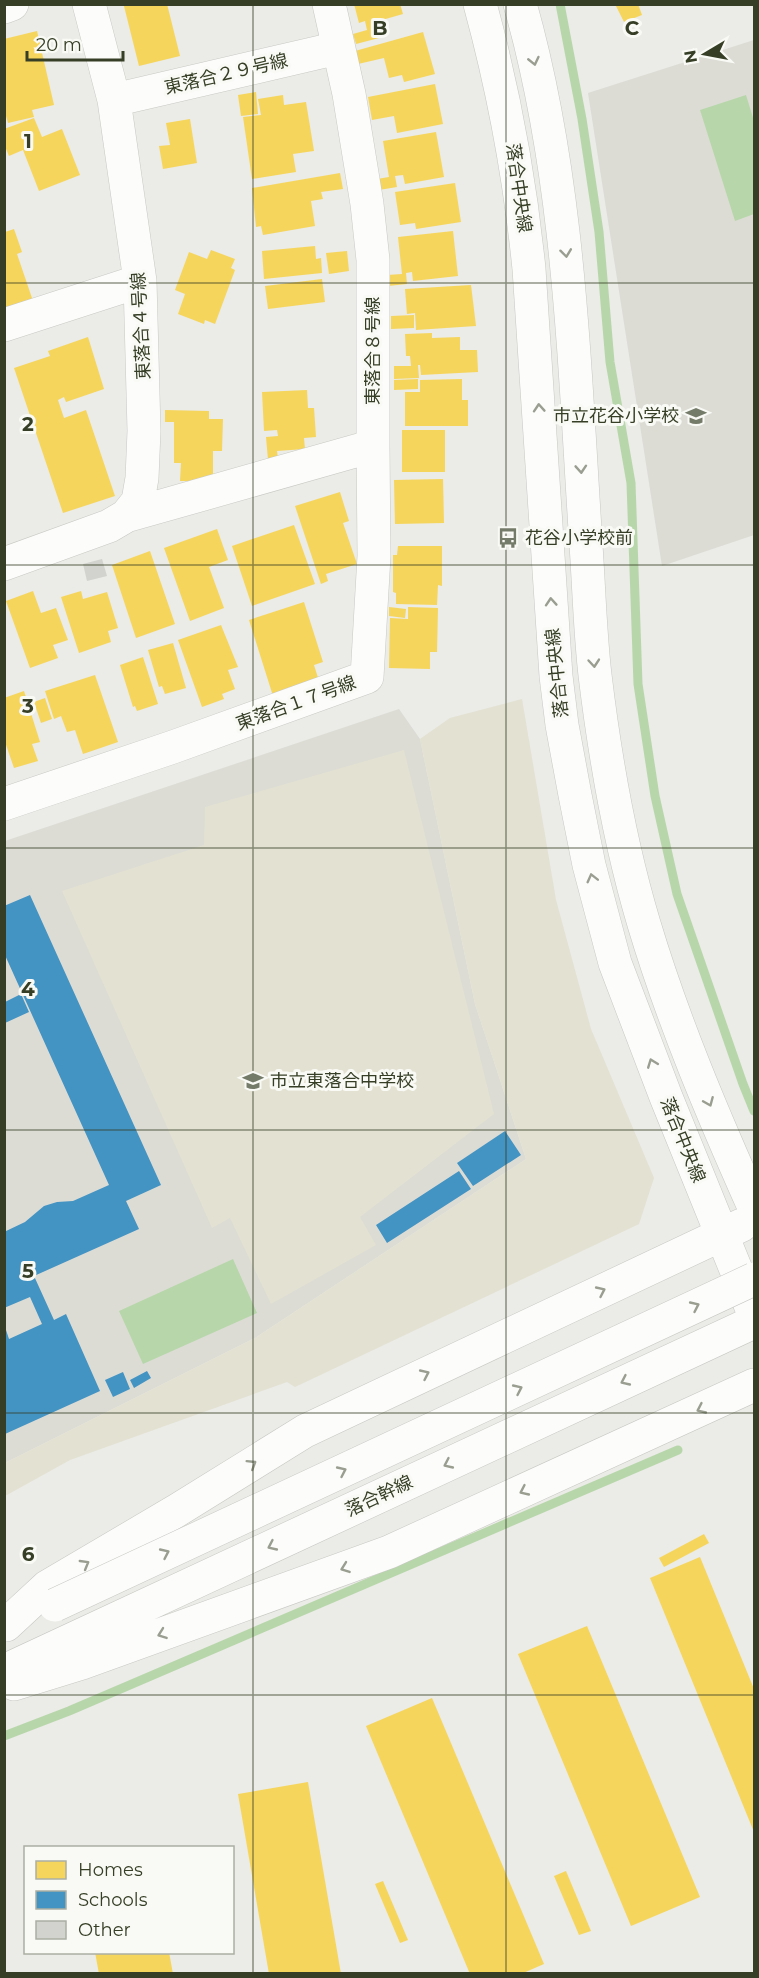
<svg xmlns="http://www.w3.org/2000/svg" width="759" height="1978" font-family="Montserrat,'Noto Sans JP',sans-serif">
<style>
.built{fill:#dcdcd5}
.green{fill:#e3e1d1}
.water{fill:#b7d7aa}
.homes{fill:#f6d55c}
.schools{fill:#4393c3}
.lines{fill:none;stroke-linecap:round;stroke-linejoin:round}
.stream{stroke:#b7d7aa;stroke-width:9}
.building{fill:#d2d2ce}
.street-casing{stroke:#c8c8c4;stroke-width:34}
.secondary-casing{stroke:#c7c8c3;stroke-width:34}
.street{stroke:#fcfcfb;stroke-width:33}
.secondary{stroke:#fcfcfb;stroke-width:33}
.secondary-bridge-casing{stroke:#c7c8c3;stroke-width:34;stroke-linecap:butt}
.secondary-bridge{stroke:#fcfcfb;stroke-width:33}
.oneway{stroke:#999e90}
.grid{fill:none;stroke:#363f25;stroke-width:1.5;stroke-opacity:0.55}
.labels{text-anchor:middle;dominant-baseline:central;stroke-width:6;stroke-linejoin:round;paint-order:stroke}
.street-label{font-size:18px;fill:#363f25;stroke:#f9faf6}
.poi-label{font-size:18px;fill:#363f25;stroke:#f9faf6;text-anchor:start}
.grid-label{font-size:20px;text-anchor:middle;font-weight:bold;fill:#363f25;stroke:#f9faf6;stroke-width:6;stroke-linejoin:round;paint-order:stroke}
</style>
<rect width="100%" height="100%" fill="#ebebe7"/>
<path class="built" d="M754,40V535L662,566L588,93Z
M399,709L420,739L475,1004L526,1159L255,1338L5,1463V841Z"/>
<path class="green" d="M522,699L556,900L591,1029L654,1178L639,1224L295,1387L287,1382L70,1460L5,1496V1463L255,1338L526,1159L475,1004L420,739L450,718Z
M404,750L494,1114L360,1217L376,1245L271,1304L230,1218L212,1228L62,891L204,845L205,807Z"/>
<path class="water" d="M746,95L754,121V214L735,221L700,110Z
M233,1259L257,1313L143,1364L119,1311Z"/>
<path class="homes" d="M129,4H167L180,56L139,66L124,6Z
M354,4H400L403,14L382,20L384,26L376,27L379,38L356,44L353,34L367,30L365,21L359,23Z
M615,4H638L642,15L624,22Z
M37,31L54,105L32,110L34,117L8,123L4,109V39Z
M423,32L435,74L404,82L402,75L389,78L384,58L358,64L355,51Z
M435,84L443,124L397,133L394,116L372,120L368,97Z
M256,92L258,114L241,116L238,95Z
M283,95L284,105L306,102L314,151L293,154L296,172L252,179L243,117L261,115L258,99Z
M34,118L42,137L62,129L80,175L39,191L23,150L9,156L4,144V129Z
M190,119L197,163L163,169L159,146L170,145L166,123Z
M436,132L444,177L405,184L403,175L395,176L397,187L379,190L377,179L389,177L383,141Z
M340,173L343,189L321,192L323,199L311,201L315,226L263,235L261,226L256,227L252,188Z
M455,183L461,222L416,229L415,223L400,225L395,192Z
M14,229L22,252L17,254L33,301L5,310V232Z
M453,231L458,276L413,281L412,272L406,273L407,284L388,286L387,275L402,274L398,237Z
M315,246L316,259L321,258L322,273L264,279L262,251Z
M211,250L235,259L231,268L235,270L215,324L205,320L204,324L178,314L185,294L175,290L189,252L207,259Z
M347,251L349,271L329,274L326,253Z
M322,279L325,302L268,309L265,286Z
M471,285L476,326L416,330L415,313L407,314L405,289Z
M414,315V328L391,329V316Z
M432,333V338L460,337V350H477L478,372L421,375L420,365H418L419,378L394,379V366H411L410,356H406L405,334Z
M88,337L104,389L66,402L64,397L58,400L64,418L86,410L115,496L63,513L14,368L50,356L48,351Z
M418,379V389L394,390V380Z
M462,379V400H468V426H405V392H420V380Z
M307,390L308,408H314L316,437L304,438L305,449L277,451L278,459L268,460L266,437L278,436L277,430L264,431L262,392Z
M165,410L209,411V419H223L222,451H213V481H180L181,463H174V422H165Z
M402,430H445V472H402Z
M443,479L444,523L395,524L394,480Z
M340,492L349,521L343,523L357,564L326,574L328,581L321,584L295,506Z
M294,525L315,584L252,606L232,546Z
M217,529L228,560L209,567L224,608L190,621L164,548Z
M398,546H442V586L438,585L437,605L396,604V593L393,592V555H397Z
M150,551L175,624L136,638L112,565Z
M33,591L41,613L56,608L68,640L53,645L58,658L30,668L6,601Z
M81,591L83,599L107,592L118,628L108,631L111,642L79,653L61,597Z
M304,602L323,662L314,665L319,681L273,696L249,620Z
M389,607L406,609L405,618L389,616Z
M408,607L438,608L437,652H430V669L389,668L390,618L408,619Z
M221,625L238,667L228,670L235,689L222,694L224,699L202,707L178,640Z
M173,643L186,688L165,694L162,686L159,687L148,650Z
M143,657L158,704L137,711L135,706L133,707L120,665Z
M95,675L118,742L83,754L75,730L67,732L61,716L54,719L45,691Z
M24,691L40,742L32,744L38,761L14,768L4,739V698Z
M45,698L52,719L41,723L34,702Z
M704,1534L709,1543L664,1567L659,1558Z
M700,1557L754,1689V1832L650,1578Z
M587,1626L700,1897L631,1926L518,1654Z
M432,1698L544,1964L521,1974H470L366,1726Z
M308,1782L341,1974H269L238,1794Z
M566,1871L591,1931L579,1935L554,1876Z
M383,1881L408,1940L400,1943L375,1884Z
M95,1952H169L173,1974H99Z"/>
<path class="schools" d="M30,895L161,1185L126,1201L139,1229L34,1276L54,1320L66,1314L100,1391L5,1434V1327L9,1339L42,1324L30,1297L4,1308V1232L25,1222L44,1206L57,1202L73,1201L109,1185L4,953V906Z
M21,994L29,1012L5,1023V1002Z
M505,1131L521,1155L473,1186L457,1163Z
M459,1171L471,1189L387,1243L376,1225Z
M147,1371L151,1378L134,1388L130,1380Z
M123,1372L130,1389L113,1397L105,1380Z"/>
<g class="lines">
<path class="stream" d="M560,4L582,119L599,232L610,362L631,483L638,684L655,796L677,894L743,1084L754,1111
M4,1736L69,1711L678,1450"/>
</g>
<path class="building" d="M102,559L107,576L87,581L83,564Z"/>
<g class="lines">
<g class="street-casing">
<path id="street" d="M4,7L12,4
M114,100L338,48
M4,325L140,281
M126,516L373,446V260L367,204L349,94L329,4
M4,564L109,526L126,516L138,501L142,478L144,431L140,281L114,100L89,4
M4,804L173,747L367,677L374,556L373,446"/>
</g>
<g class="secondary-casing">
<path id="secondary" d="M480,4C504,92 520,179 529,269L556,676L562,725L575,795L589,865L615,963L666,1097L754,1314
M520,4C570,180 574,364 586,545C589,588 590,632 595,675C605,758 620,844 644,924C673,1021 713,1115 754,1207
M6,1625L47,1587L176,1511L305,1431L742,1225
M4,1671L754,1322
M14,1684L82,1663L389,1552L754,1385"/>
</g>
<use href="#street" class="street"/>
<use href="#secondary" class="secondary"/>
<g class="secondary-bridge-casing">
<path id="secondary-bridge" d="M55,1605L754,1279"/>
</g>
<use href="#secondary-bridge" class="secondary-bridge"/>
</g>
<defs><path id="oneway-chevron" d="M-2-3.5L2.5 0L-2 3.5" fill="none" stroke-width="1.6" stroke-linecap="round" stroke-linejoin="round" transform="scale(1.5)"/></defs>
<g class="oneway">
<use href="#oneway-chevron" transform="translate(534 61) rotate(77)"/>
<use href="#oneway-chevron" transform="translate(566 253) rotate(83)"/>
<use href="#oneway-chevron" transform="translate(539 408) rotate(-94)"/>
<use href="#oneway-chevron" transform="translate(581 469) rotate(86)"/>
<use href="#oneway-chevron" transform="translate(551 602) rotate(-94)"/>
<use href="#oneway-chevron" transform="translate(594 663) rotate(85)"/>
<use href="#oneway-chevron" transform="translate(592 878) rotate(-104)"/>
<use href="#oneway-chevron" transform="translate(652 1063) rotate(-111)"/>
<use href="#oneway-chevron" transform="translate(709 1102) rotate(67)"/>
<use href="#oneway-chevron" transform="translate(601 1291) rotate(-25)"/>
<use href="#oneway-chevron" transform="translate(695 1306) rotate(-25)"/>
<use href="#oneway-chevron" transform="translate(425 1374) rotate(-25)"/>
<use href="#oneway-chevron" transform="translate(625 1381) rotate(155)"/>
<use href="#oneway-chevron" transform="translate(518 1389) rotate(-25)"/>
<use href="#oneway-chevron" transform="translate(701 1409) rotate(155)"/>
<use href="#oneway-chevron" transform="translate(252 1464) rotate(-32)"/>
<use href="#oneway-chevron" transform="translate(448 1464) rotate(155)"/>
<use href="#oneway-chevron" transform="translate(342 1471) rotate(-25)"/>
<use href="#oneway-chevron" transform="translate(524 1491) rotate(155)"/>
<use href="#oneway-chevron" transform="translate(272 1546) rotate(155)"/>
<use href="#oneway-chevron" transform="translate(165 1553) rotate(-25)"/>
<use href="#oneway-chevron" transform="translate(85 1564) rotate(-30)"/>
<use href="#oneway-chevron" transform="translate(345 1568) rotate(160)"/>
<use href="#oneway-chevron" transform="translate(162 1634) rotate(160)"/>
</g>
<path class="grid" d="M253,4V1974M506,4V1974M4,283H754M4,565H754M4,848H754M4,1130H754M4,1413H754M4,1695H754"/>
<defs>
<g id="school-bare" transform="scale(1.62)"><path d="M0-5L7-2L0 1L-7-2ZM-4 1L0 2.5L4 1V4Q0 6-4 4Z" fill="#757b69" stroke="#f9faf6" stroke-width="2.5" paint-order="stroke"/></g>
<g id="bus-bare" transform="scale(1.62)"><path d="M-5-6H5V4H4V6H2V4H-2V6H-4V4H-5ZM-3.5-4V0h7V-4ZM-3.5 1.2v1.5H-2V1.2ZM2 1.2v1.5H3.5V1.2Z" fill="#757b69" stroke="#f9faf6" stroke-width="2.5" paint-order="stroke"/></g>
</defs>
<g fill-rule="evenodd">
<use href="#school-bare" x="696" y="416"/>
<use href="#bus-bare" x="508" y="538"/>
<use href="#school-bare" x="253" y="1081"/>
</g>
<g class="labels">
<g class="street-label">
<text transform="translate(226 74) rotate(-13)">東落合２９号線</text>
<text transform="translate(519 188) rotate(82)">落合中央線</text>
<text transform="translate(141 326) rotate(-93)">東落合４号線</text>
<text transform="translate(373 351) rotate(-90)">東落合８号線</text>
<text transform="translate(557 673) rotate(-96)">落合中央線</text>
<text transform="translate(296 703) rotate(-20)">東落合１７号線</text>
<text transform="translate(683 1140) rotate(68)">落合中央線</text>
<text transform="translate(379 1496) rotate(-25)">落合幹線</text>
</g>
<g class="poi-label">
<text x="679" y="416" text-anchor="end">市立花谷小学校</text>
<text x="525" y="538">花谷小学校前</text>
<text x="270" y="1081">市立東落合中学校</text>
</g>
</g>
<g class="grid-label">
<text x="380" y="35">B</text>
<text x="632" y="35">C</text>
<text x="28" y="148">1</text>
<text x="28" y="431">2</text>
<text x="28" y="713">3</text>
<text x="28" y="996">4</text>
<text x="28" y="1278">5</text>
<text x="28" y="1561">6</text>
</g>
<rect width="759" height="1978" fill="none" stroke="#363f25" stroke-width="12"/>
<rect x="24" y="1846" width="210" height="108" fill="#f9faf6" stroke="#abafa2" stroke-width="1.5"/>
<rect x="36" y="1861" width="30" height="18" fill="#f6d55c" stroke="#abafa2" stroke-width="1.5"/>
<text x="78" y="1876" font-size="18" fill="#363f25">Homes</text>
<rect x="36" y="1891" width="30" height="18" fill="#4393c3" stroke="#abafa2" stroke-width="1.5"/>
<text x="78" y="1906" font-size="18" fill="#363f25">Schools</text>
<rect x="36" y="1921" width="30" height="18" fill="#d2d2ce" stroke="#abafa2" stroke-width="1.5"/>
<text x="78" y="1936" font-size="18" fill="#363f25">Other</text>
<g transform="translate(705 54) rotate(260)" stroke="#f9faf6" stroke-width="4.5" paint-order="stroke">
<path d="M0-4.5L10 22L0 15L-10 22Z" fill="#363f25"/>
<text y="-9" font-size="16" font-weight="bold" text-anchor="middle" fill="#363f25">N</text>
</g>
<path d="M27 51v9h96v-9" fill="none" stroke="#363f25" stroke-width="3"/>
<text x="36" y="51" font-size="18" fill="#363f25" stroke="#f9faf6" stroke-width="4.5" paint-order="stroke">20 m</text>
</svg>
